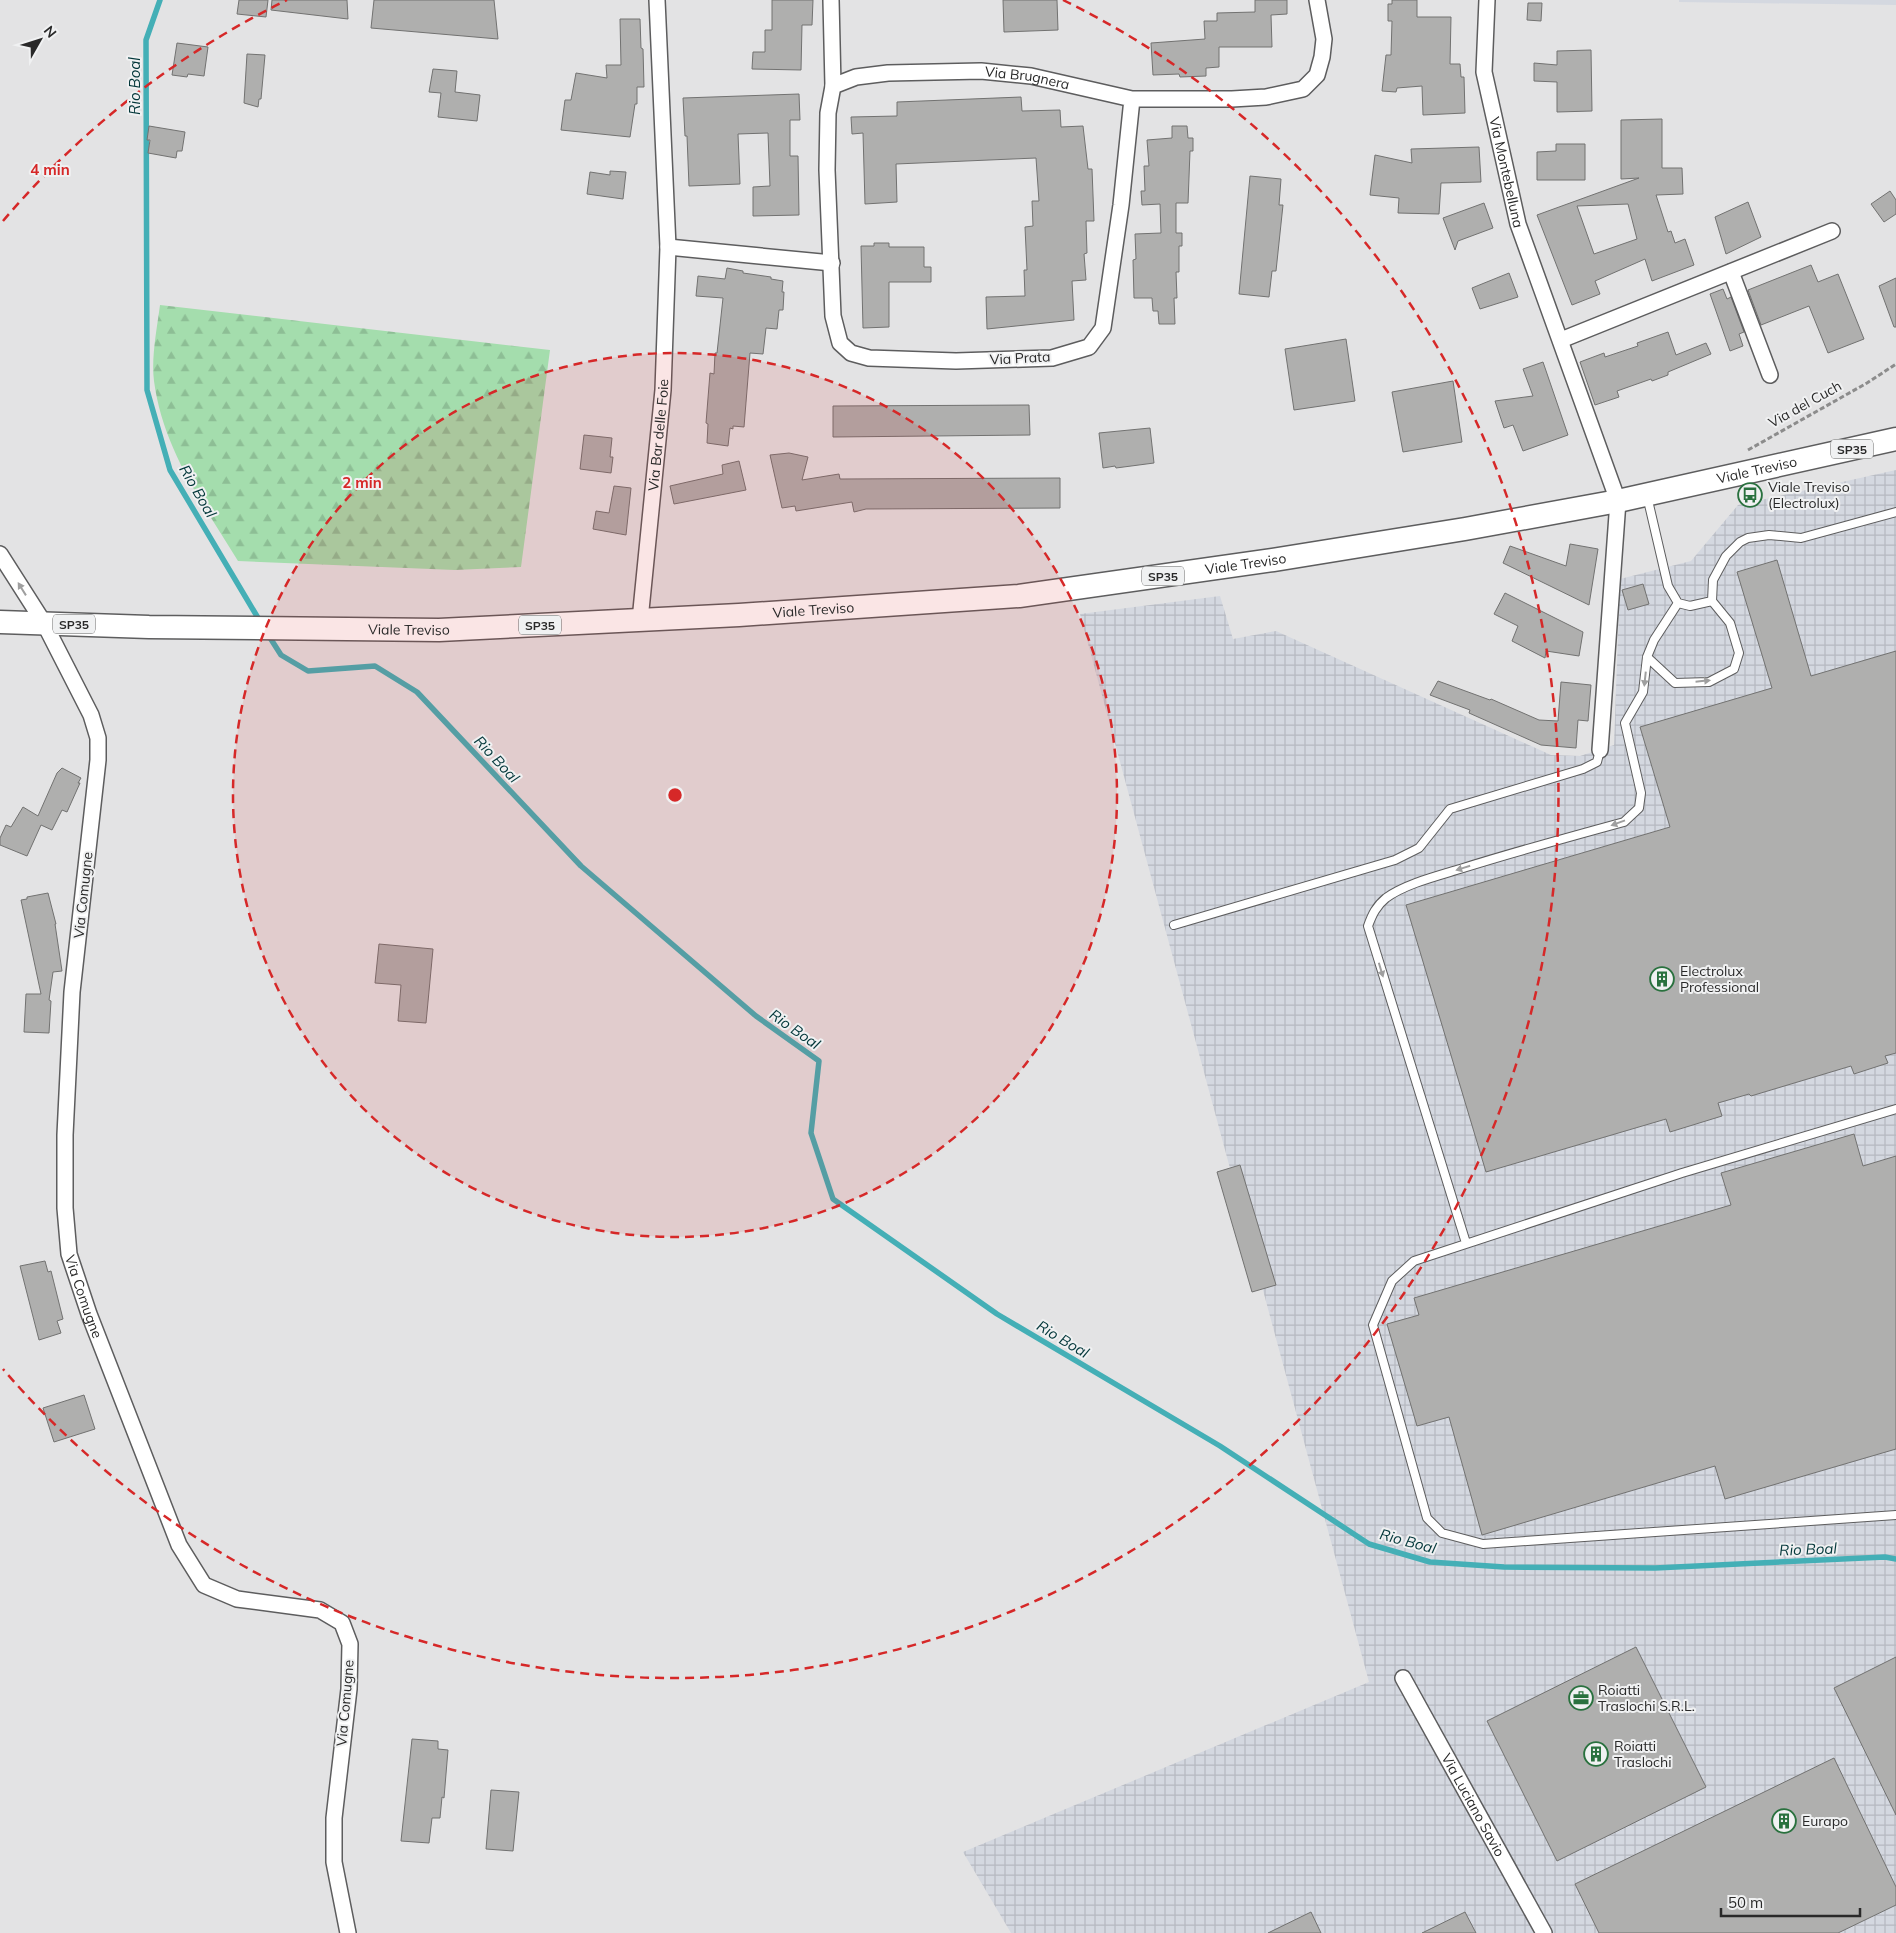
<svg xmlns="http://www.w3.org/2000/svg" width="1896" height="1933" font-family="Mulish,sans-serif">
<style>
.built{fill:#d4d8e0}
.industrial{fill:url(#industrial-grid)}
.forest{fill:url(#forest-firs)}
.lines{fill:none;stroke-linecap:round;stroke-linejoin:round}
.stream{stroke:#44afb6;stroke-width:5.5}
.building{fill:#afafae;stroke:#727271;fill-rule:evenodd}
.lane-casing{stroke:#5d5d5e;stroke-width:10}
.street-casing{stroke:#5d5d5e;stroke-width:18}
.primary-casing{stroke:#5d5d5e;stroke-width:25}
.path{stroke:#8c8c8c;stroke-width:3;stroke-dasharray:5 2.5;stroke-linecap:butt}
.lane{stroke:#fff;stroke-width:8}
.street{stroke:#fff;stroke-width:15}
.primary{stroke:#fff;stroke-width:22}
.oneway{fill:#9f9f9f}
.ring{fill:none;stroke:#d62828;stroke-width:2.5;stroke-dasharray:9 6}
.labels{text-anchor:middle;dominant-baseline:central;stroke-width:4;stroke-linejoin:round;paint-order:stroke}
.shield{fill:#f0f1f2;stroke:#656565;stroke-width:1}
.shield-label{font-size:12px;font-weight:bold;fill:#292929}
.street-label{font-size:14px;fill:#292929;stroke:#f0f1f2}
.poi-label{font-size:14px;fill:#292929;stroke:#f0f1f2;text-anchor:start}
.water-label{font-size:15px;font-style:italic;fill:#03373a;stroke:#f0f1f2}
.centre{fill:#d62828;stroke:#f0f1f2;stroke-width:2.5}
.ring-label{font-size:15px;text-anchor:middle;font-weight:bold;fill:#d62828;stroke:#f0f1f2;stroke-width:4;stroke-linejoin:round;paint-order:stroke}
</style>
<defs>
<pattern id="industrial-grid" width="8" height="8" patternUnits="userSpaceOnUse" patternTransform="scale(1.25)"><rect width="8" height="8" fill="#d4d8e0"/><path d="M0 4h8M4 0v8" fill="none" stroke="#b6b9c0"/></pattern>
<pattern id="forest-firs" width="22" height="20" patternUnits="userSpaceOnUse" patternTransform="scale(1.25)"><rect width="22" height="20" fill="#a4ddad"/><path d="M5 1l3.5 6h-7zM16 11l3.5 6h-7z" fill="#8dbe95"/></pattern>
</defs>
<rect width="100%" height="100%" fill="#e3e3e4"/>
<path class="built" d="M1679,0H1896V5L1679,2Z"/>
<path class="industrial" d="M1896,470V1933H1011L963,1852L1369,1682L1080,614L1220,596L1233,639L1276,631L1551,755L1580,756L1614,745L1620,579L1691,561L1738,505Z"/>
<path class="forest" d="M160,305L550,350L521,567L455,570L238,561C203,504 163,449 154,381C151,358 157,328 160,305Z"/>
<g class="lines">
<path class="stream" d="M160,0L146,40L147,390L170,470L261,623
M267,633L281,655L308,671L375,666L417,692L581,866L756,1016L819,1061L811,1133L833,1199L997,1314L1220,1446L1369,1544L1430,1562L1504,1567L1655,1568L1885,1557L1896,1559"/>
</g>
<path class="building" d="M239,0H268L266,17L237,14Z
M272,0H347L348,19L271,10Z
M374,0H494L498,39L371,28Z
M772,0H813L812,25H802L801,70L752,69L753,52H765V30H772Z
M1003,0H1057L1058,30L1004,32Z
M1255,0H1287V14L1271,15L1272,47H1219V67L1206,68V76L1180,77L1179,74L1153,75L1151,43L1205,39L1204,21H1217V13L1255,12Z
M1392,0H1417V17H1451L1450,64H1460L1461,77H1464L1465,113L1423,115L1422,86L1397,88L1396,92L1382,91L1386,55H1391L1392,21H1388V4H1392Z
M1528,3H1542L1541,21L1527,20Z
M620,19H640L641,48L643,49L644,87H637V104H635L630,137L561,130L565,100H571L576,73L607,78L606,65H621Z
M177,43L208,47L204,76L188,74L187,77L172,75Z
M1591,50L1592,111L1557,112V82L1534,81V63L1557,65V51Z
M247,54L265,55L261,99H259L258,107L244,103Z
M433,69L457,71L455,92L480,95L477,121L438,117L441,93L429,92Z
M799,94L800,120H790V156H798L799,215L753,216V187L770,186L768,133L738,134L740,184L689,186L687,136H685L683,98Z
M1021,97L1022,111L1060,110L1061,127L1083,126L1088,169H1092L1094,221H1086L1087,253L1084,254L1086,280L1072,281L1074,320L987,329L986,297L1025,296L1024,270H1027L1025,227L1033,226L1032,201H1039L1036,158L896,164L897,202L865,204L863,133L852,134L851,117L897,116V102Z
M1662,119V168H1682L1683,194L1656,195L1668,232L1671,231L1675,243L1685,239L1694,265L1652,281L1645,259L1595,281L1600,294L1572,305L1537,215L1639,178L1621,179V120ZM1628,204L1637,239L1594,254L1577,206Z
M149,126L185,132L182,151H177L176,158L148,153L150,140H147Z
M1172,126H1187L1188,138H1193V151H1190L1188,203H1176V233H1182V246H1179V272H1176L1177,298H1174L1175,324H1159L1158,311H1153L1152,298H1134L1133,260L1136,259L1135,234L1161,233L1160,204L1142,205L1141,191H1145L1144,166H1149L1147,140L1172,138Z
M1556,144H1585V180H1537V152L1556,151Z
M1479,147L1481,182L1441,183L1439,214L1398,213L1399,198L1370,195L1375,155L1412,163L1411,149Z
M610,171L626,172L623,199L587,194L590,172L610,175Z
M1250,176L1281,179L1279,205H1283L1276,271H1272L1269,297L1239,294Z
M1890,191L1896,200V214L1884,222L1871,204Z
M1748,202L1761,237L1726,254L1715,217Z
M1484,203L1493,228L1458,241L1455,250L1443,218Z
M874,243H889V247H924V267H931V282H889V327L863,328L861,246H874Z
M1811,265L1818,282L1838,274L1864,339L1828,353L1809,306L1761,325L1748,290Z
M727,268L743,271V273L771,277V279L783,281L782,292H784L783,310H779L777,329L766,328L763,354L750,353L744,427L733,426V429L730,428L728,446L707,443L708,424L706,423L710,373L714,374L715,353H717L723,298L696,296L698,276L725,279Z
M1509,273L1518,297L1480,309L1472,288Z
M1896,278V327H1894L1879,286Z
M1723,289L1727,299L1731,297L1744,332L1739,334L1743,346L1730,351L1710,294Z
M1668,332L1676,355L1706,343L1711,354L1668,372V375L1652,381L1651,379L1617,391L1619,397L1595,405L1580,362L1604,353L1605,357L1638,346L1637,343Z
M1346,339L1355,401L1294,410L1285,349Z
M1543,362L1568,435L1523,451L1513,425L1504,428L1495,401L1533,396L1523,369Z
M1453,381L1462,442L1403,452L1392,392Z
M1029,405L1030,435L833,437V406Z
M1150,428L1154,463L1116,468L1115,466L1103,468L1099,433Z
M584,435L612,438L610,457H613L611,473L580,469Z
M789,453L808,457L802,480L839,474L840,479L1060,478V508L866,509L854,512L852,502L796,511L795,506L782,508L770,455Z
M739,461L746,490L674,504L670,486L723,474L722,465Z
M614,486L631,488L626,535L593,529L596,511L609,513Z
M1570,544L1598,549L1589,605L1503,563L1510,546L1566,566Z
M1777,560L1811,676L1896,651V1053L1885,1056L1888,1063L1854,1074L1851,1066L1751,1096L1749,1094L1718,1103L1722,1116L1670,1132L1666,1119L1486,1172L1406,905L1670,827L1640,727L1772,688L1737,572Z
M1643,584L1649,604L1628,610L1622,590Z
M1505,593L1583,632L1579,656L1546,651L1545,658L1512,641L1518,626L1494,614Z
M1438,681L1490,700L1491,699L1539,720L1558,721L1561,682L1591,685L1588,721L1578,720L1576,748L1541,745L1469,713L1470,710L1430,695Z
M62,768L81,778L78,783H80L67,812L62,810L52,830L41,825L27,856L0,845V838L6,825L11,827L23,807L38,816L57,773Z
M48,893L56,924H55L62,971L53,972L49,1000L51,1001L49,1033L24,1032L26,994H41L21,900L27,899V897Z
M379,944L433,949L426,1023L398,1021L401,985L375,983Z
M1854,1134L1863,1166L1896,1156V1449L1725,1499L1715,1466L1482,1535L1449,1417L1417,1426L1387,1324L1419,1315L1414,1298L1731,1205L1721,1173Z
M1240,1165L1276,1285L1252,1292L1217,1172Z
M45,1261L48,1272L51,1271L63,1319L57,1321L61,1333L39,1340L20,1266Z
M84,1395L95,1429L54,1442L43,1408Z
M1636,1647L1706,1787L1557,1861L1487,1721Z
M1896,1657V1815L1834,1688Z
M412,1739L438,1741V1749L448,1750L444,1798L442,1797L440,1818H432L429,1843L401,1841Z
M1834,1758L1896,1887V1905L1838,1933H1599L1575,1884Z
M491,1790L519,1792L513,1851L486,1849Z
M1311,1912L1321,1933H1268Z
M1465,1912L1476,1933H1422Z"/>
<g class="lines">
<g class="lane-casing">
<path id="lane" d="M1647,496L1668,586L1678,603L1690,606L1712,601L1713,580L1726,556L1740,542L1748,538L1769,535L1801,538L1896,512
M1647,657L1675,683L1709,682L1734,669L1739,653L1730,623L1712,601
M1174,925L1395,860L1419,848L1450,809L1583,769L1597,762L1600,750
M1896,1109L1682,1173L1414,1261L1392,1281L1373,1325L1427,1518L1442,1533L1483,1544L1896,1515
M1466,1243L1368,926C1372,915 1376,906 1386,898C1405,884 1437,876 1460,869C1514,852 1569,837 1624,822L1639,808L1641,793L1625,723L1643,692L1647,657L1654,640L1678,603"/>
</g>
<g class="street-casing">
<g id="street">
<path d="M831,0L833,86"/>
<path id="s1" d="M1487,0L1484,72L1518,224L1618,501L1600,750"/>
<path id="s2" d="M1132,99L1121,205L1103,328L1089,347L1052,358L956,361L869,358L851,353L840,343L833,316L827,170L828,113L833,86L856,77L888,73L981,71L1031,76L1132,99H1232L1266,97L1303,89L1317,75L1322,57L1324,39L1317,0"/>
<path d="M668,247L832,263"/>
<path d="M1731,272L1770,375"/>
<path d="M1561,340L1832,231"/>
<path id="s3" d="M0,554L44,623L91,715L98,738V760L72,992L65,1135V1208L69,1254L89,1314L179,1545L204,1585L237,1599L320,1610L342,1623L350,1644L349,1689L334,1818V1862L348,1933"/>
<path id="s4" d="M640,620L663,390L668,247L657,0"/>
<path id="s5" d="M1403,1678L1544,1933"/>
</g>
</g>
<g class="primary-casing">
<g id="primary">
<path id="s6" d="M0,622L149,627L439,630L739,615L1019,596L1273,560L1465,529L1618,501L1896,439"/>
</g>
</g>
<path class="path" d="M1748,450L1867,383L1896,364"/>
<use href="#lane" class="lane"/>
<use href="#street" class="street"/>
<use href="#primary" class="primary"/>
</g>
<defs><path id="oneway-solid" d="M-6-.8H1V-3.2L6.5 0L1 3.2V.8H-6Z" transform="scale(1.25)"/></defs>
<g class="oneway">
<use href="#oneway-solid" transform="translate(22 589) rotate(-122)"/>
<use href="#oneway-solid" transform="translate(1645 679) rotate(96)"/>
<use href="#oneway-solid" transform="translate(1703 681) rotate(-6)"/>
<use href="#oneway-solid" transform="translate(1618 823) rotate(160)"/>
<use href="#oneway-solid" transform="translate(1463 868) rotate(163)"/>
<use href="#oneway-solid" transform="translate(1381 970) rotate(73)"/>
</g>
<circle cx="675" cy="795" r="442" fill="#d62828" fill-opacity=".12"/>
<g class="ring">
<circle cx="675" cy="795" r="442"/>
<path d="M3 221A884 884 0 0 1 287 0M1063 0A884 884 0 1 1 3 1369"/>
</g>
<defs>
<g id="bus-ring" transform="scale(1.25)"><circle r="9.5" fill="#f0f1f2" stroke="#29713e" stroke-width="1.5"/><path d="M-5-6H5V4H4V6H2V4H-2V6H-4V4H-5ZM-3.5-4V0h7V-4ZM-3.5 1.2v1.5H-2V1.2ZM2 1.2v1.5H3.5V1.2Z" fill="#29713e"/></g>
<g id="building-ring" transform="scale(1.25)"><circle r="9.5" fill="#f0f1f2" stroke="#29713e" stroke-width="1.5"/><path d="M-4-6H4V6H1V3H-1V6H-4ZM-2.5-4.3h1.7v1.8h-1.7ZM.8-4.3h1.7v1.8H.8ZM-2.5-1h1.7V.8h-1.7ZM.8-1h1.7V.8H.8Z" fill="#29713e"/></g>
<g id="office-ring" transform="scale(1.25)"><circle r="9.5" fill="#f0f1f2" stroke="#29713e" stroke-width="1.5"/><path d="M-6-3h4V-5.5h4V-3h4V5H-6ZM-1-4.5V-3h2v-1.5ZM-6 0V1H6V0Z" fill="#29713e"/></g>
</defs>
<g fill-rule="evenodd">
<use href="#bus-ring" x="1750" y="495"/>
<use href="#building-ring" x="1662" y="979"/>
<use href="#office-ring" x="1581" y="1698"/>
<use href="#building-ring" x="1596" y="1754"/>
<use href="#building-ring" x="1784" y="1821"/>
</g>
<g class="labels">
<g class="shield">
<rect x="1831" y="439.5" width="42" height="19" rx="4"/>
<rect x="1142" y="566.5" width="42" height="19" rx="4"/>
<rect x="53" y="614.5" width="42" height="19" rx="4"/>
<rect x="519" y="615.5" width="42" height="19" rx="4"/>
</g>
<g class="shield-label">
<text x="1852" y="449">SP35</text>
<text x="1163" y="576">SP35</text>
<text x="74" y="624">SP35</text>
<text x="540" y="625">SP35</text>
</g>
<g class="street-label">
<text stroke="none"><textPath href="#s2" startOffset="965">Via Brugnera</textPath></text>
<text stroke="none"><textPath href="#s1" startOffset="175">Via Montebelluna</textPath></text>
<text transform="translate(1020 358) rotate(-3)">Via Prata</text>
<text transform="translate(1805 404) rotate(-29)">Via del Cuch</text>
<text stroke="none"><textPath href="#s4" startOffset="186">Via Bar delle Foie</textPath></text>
<text stroke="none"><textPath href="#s6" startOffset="1769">Viale Treviso</textPath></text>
<text stroke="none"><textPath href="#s6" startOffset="1249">Viale Treviso</textPath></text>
<text stroke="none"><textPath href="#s6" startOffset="814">Viale Treviso</textPath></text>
<text stroke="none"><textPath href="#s6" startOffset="409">Viale Treviso</textPath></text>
<text transform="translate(83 895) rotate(-84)">Via Comugne</text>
<text stroke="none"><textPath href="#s3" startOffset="772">Via Comugne</textPath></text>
<text transform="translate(345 1703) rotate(-85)">Via Comugne</text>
<text stroke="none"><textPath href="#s5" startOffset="145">Via Luciano Savio</textPath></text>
</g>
<g class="poi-label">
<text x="1768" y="487">Viale Treviso<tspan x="1768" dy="16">(Electrolux)</tspan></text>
<text x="1680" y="971">Electrolux<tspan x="1680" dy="16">Professional</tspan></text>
<text x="1598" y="1690">Roiatti<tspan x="1598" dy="16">Traslochi S.R.L.</tspan></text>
<text x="1614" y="1746">Roiatti<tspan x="1614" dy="16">Traslochi</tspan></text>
<text x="1802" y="1821">Eurapo</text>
</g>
<g class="water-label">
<text transform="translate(134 86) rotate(-90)">Rio Boal</text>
<text transform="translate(198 491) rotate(60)">Rio Boal</text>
<text transform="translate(497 759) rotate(47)">Rio Boal</text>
<text transform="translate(795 1029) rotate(35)">Rio Boal</text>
<text transform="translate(1063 1339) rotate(31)">Rio Boal</text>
<text transform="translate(1408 1541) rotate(15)">Rio Boal</text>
<text transform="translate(1808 1549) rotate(-2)">Rio Boal</text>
</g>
</g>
<circle cx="675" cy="795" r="8" class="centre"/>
<g class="ring-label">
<text x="50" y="175">4 min</text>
<text x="362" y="488">2 min</text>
</g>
<g transform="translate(40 40) rotate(51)" stroke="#f0f1f2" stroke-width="4" paint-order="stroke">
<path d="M0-4L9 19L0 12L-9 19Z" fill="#292929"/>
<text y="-8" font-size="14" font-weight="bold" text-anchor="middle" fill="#292929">N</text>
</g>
<path d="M1721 1908v8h139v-8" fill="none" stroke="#292929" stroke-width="2.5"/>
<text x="1728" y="1908" font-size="15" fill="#292929" stroke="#f0f1f2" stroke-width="4" paint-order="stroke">50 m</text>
</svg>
